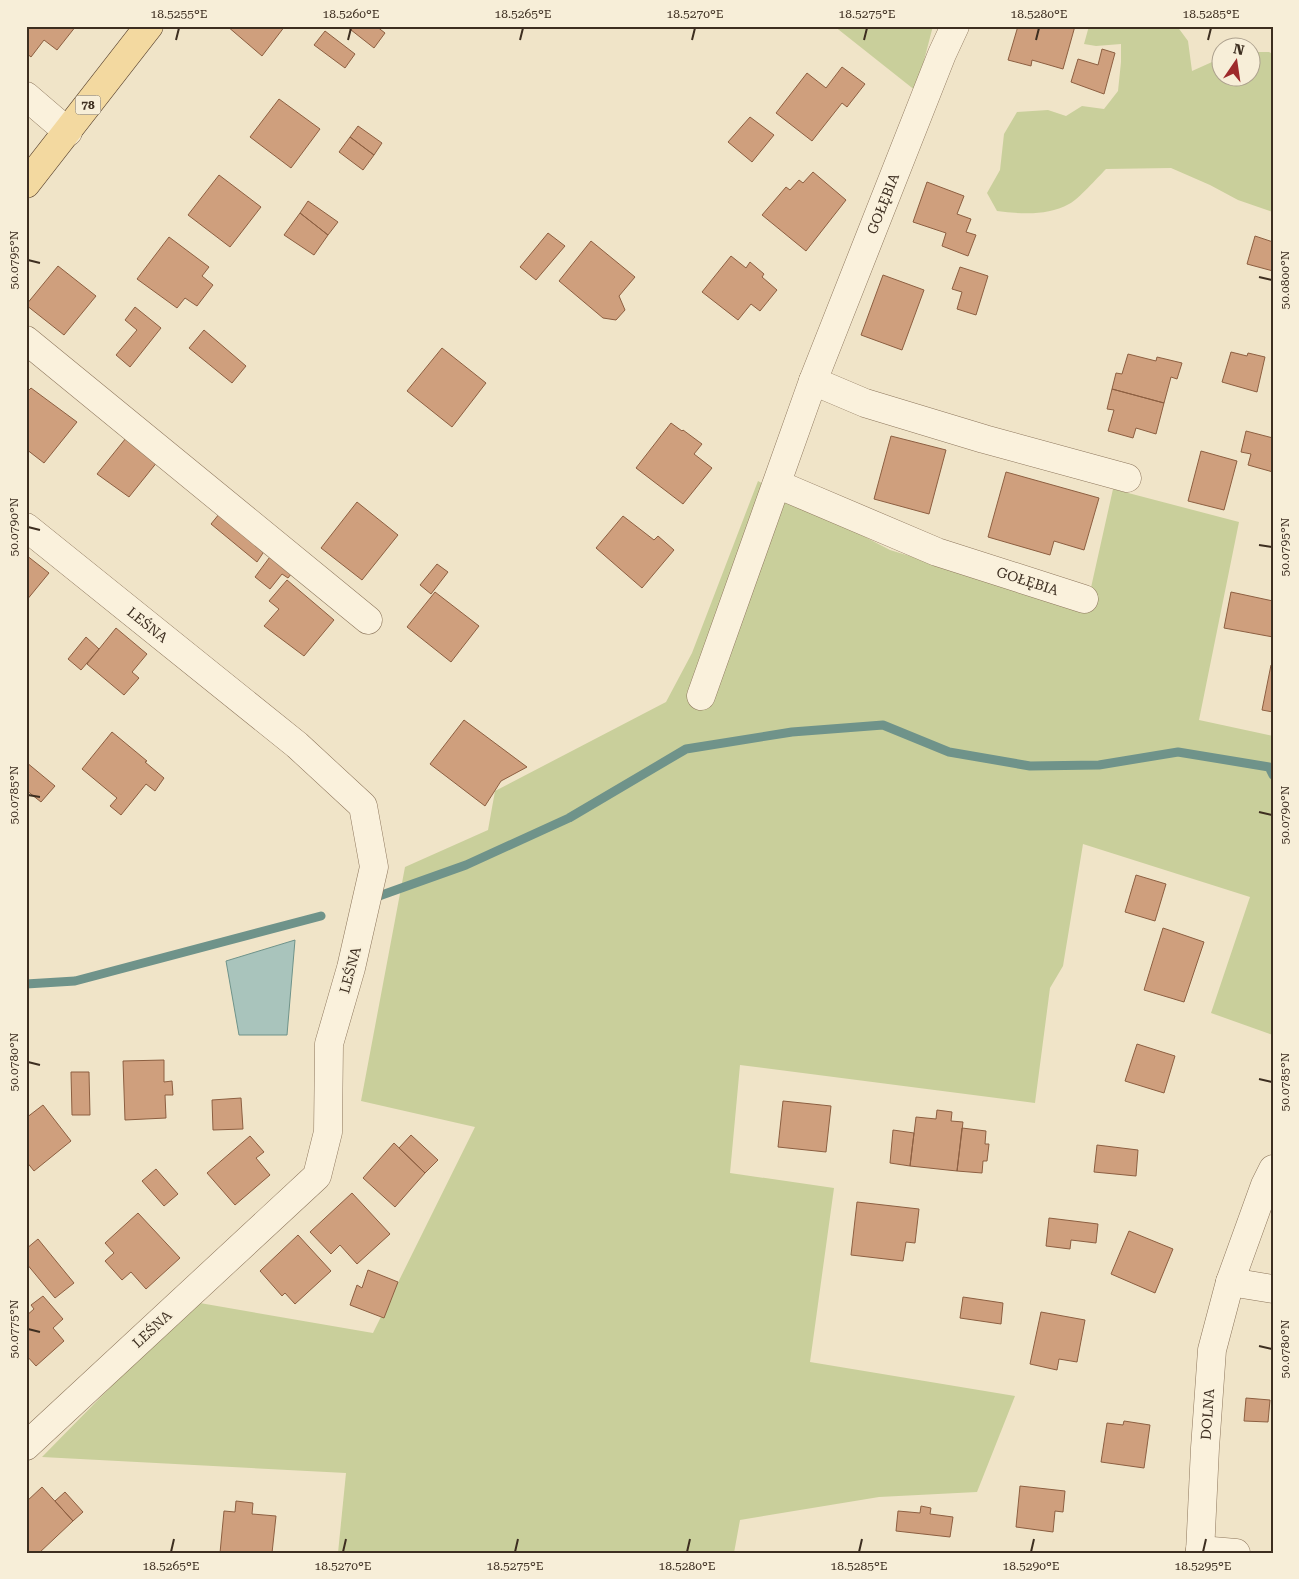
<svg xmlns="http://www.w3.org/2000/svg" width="1299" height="1579" font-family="'Roboto Serif',serif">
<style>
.green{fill:#c9cf9b}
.water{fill:#a9c4bc;stroke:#6f938a}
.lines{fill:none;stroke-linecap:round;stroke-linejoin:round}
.stream{stroke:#6f938a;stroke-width:9}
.building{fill:#cf9f7d;stroke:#8d5f41}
.minor-casing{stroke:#8d765c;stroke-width:29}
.major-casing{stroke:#5b4430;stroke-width:29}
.minor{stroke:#faf1dc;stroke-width:28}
.major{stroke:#f3d9a0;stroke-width:28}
.ticks{fill:none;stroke:#3d2e20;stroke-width:2}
.labels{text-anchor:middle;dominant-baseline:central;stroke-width:4;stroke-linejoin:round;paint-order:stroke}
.shield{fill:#f7eed8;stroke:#756857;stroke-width:1}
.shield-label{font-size:12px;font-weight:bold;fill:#3d2e20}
.street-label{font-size:14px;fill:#3d2e20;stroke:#f7eed8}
.neatline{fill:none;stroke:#3d2e20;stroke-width:2}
.ticks-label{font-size:12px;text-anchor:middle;fill:#3d2e20}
</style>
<rect width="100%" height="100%" fill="#f0e4c8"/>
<path class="green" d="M834,26H933L916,91Z
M1089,26H1177L1188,41L1192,71L1221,58L1222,78H1252V52H1269L1273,54V212L1238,200L1210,185L1171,168L1106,169C1097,178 1079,199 1069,204C1047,216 1022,214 997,211L987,193L1000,170L1004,134L1017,112L1048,110L1066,116L1082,106L1104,109L1118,91L1121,62V44L1096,46L1084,44Z
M758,481L890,550L1086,610L1113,489L1239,522L1199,720L1273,736V1035L1211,1013L1250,897L1083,844L1063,966L1050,988L1035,1103L740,1065L730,1173L834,1188L810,1362L1015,1396L977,1492L879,1497L740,1520L734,1553H338L346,1473L42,1457L194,1302L373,1333L475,1127L361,1101L405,867L488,830L495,791L666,702L692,653Z"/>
<path class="water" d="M295,940L287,1035H239L226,961Z"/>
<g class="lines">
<path class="stream" d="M379,896L466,865L569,818L686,749L792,732L883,725L949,752L1030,766L1099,765L1178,752L1269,767L1273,775
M26,984L75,981L321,916"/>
</g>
<path class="building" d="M26,26H76L57,50L44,40L31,57L26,53Z
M227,26H285L262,56Z
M346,26H376L385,33L374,48Z
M1018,26H1075L1063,69L1032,60L1031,66L1008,60Z
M325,31L355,54L345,68L314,45Z
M1102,49L1115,53L1104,94L1071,82L1078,59L1098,65Z
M842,67L865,84L847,107L842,103L812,141L776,113L807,73L826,88Z
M279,99L320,129L291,168L250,137Z
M750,117L774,135L752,162L728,142Z
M358,126L382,143L374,155L350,137Z
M350,137L374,155L363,170L339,152Z
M813,172L846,200L806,251L762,215L786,187L790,190L799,180L803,183Z
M219,175L261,207L230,247L188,215Z
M927,182L964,196L957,214L971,219L966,232L976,235L968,256L942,246L946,233L913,222Z
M308,201L338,222L328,235L300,213Z
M300,213L328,235L314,255L284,235Z
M548,233L565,246L536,280L520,267Z
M1255,236L1273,242V271L1247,264Z
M169,237L209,267L202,276L213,285L197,306L185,298L177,308L137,279Z
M591,241L635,277L619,296L625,310L616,320L603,318L559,281Z
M731,256L746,268L750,262L764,274L762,277L777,290L760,311L751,304L738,320L702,292Z
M58,266L96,296L64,335L26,305Z
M960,267L988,276L976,315L957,309L962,292L952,289Z
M883,275L924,290L902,350L861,335Z
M135,307L161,328L130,367L116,355L137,330L125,320Z
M204,330L246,366L232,383L189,348Z
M442,348L486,383L452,427L407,391Z
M1231,352L1247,356L1248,353L1265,357L1257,392L1222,382Z
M1128,354L1156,361L1157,357L1182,363L1177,379L1171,377L1164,403L1112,389L1116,373L1122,374Z
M31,388L77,422L44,463L26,449V393Z
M1112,389L1164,403L1156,434L1136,428L1133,438L1108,431L1114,410L1107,409Z
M671,423L682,431L683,430L702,444L694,454L712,468L683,504L636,468Z
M1246,431L1273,438V472L1248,465L1251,454L1241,452Z
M891,436L946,450L929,514L874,499Z
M126,438L158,461L129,497L97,474Z
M1201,451L1237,461L1224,510L1188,501Z
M1006,472L1099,498L1084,550L1054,541L1050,555L988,537Z
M357,502L398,535L362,580L321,548Z
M224,508L269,544L257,562L211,524Z
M623,516L654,540L658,536L674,550L642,588L596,548Z
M278,546L300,563L288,578L282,574L270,589L255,577Z
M26,555L49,573L26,601Z
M437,564L448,572L431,594L420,585Z
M287,580L334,620L304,656L264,626L279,609L269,601Z
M435,592L479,626L451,662L407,627Z
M1231,592L1273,601V637L1224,628Z
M116,628L147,654L132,672L139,678L124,695L87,664Z
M86,637L99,649L81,670L68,659Z
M1271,665L1273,666V712L1262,710Z
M464,720L527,767L501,781L485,806L430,764Z
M112,732L147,761L145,762L164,778L155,791L146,784L121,815L110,806L117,798L82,769Z
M26,762L55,786L41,802L26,790Z
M1136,875L1166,884L1155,921L1125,912Z
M1163,928L1204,942L1184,1002L1144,990Z
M1137,1044L1175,1056L1164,1093L1125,1081Z
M164,1060V1082L172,1081L173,1095H165L166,1118L125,1120L123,1061Z
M71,1072H89L90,1115H72Z
M241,1098L243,1129L213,1130L212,1100Z
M783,1101L831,1106L826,1152L778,1147Z
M43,1105L71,1141L34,1171L26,1161V1118Z
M937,1110L952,1112L951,1121L963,1122L957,1171L910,1166L916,1117L936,1119Z
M962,1128L986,1131L985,1144H989L987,1161H983L982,1173L957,1171Z
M893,1130L914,1133L910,1166L890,1163Z
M411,1135L438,1160L425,1173L399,1148Z
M250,1136L264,1152L256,1158L270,1175L235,1205L207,1173Z
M394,1143L425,1173L395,1207L363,1178Z
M1097,1145L1138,1150L1136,1176L1094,1172Z
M156,1169L178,1194L164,1206L142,1181Z
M352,1193L390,1234L357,1264L340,1245L331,1254L310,1232Z
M857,1202L919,1209L915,1243L906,1242L903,1261L851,1255Z
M138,1213L180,1258L146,1289L131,1272L122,1280L105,1261L114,1253L105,1243Z
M1049,1218L1098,1224L1096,1243L1071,1240L1070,1249L1046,1246Z
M1129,1231L1173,1249L1155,1293L1111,1274Z
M298,1235L331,1271L295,1304L285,1293L282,1296L260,1271Z
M38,1239L74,1283L55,1298L26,1263V1249Z
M368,1270L398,1282L384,1318L350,1305L357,1285L362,1288Z
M43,1296L63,1319L53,1328L64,1341L36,1366L26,1355V1316L34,1309L31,1305Z
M963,1297L1003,1303L1001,1324L960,1318Z
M1041,1312L1085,1320L1077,1362L1059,1359L1057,1370L1030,1364Z
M1246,1398L1270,1400L1268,1422L1244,1421Z
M1124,1421L1150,1425L1144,1468L1101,1462L1107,1423L1123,1425Z
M1020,1486L1065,1491L1063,1512L1055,1511L1053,1532L1016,1527Z
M42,1487L73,1521L39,1553H26V1502Z
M65,1492L83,1512L73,1521L55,1501Z
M236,1501L253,1503L252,1514L276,1516L272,1553H220L224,1511L235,1512Z
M921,1506L931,1508L930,1514L953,1517L950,1537L896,1531L898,1511L920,1513Z"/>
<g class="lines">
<g class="minor-casing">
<g id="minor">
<path d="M26,96L68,132"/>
<path d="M26,340L368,620"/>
<path d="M813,381L865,403L984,439L1127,478"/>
<path id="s1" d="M777,484L937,552L1084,599"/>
<path id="s2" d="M26,527L297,745L363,806L374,867L351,968L329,1044L328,1132L317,1176L26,1446"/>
<path id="s3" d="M701,696L813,381L942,54L955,26"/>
<path d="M1230,1282L1273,1289"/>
<path d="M1200,1550L1236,1553"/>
<path id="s4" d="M1200,1553L1205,1448L1212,1350L1230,1282L1265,1185L1273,1169"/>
</g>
</g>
<g class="major-casing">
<path id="major" d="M26,184L149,26"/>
</g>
<use href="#minor" class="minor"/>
<use href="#major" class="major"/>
</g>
<path class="ticks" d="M176,40L179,28M348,40L351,28M520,40L523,28M692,40L695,28M864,40L867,28M1036,40L1039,28M1208,40L1211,28M28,260L40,263M1259,277L1272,280M28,527L40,530M1259,545L1272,547M28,795L40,797M1259,812L1272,815M28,1062L40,1065M1259,1079L1272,1082M28,1329L40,1332M1259,1346L1272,1349M171,1552L174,1539M343,1552L346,1539M515,1552L518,1539M687,1552L690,1539M859,1552L862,1539M1031,1552L1034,1539M1203,1552L1206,1539"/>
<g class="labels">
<rect class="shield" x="75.5" y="95.5" width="25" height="19" rx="4"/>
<g class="shield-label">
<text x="88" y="105">78</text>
</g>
<g class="street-label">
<text stroke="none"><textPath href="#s3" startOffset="525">GOŁĘBIA</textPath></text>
<text stroke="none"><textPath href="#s1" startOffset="269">GOŁĘBIA</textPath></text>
<text stroke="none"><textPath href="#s2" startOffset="156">LEŚNA</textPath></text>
<text transform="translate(350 970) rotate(-75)">LEŚNA</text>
<text transform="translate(152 1329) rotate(-43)">LEŚNA</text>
<text stroke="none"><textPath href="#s4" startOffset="139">DOLNA</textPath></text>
</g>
</g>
<rect width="1299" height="1579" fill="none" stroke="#f7eed8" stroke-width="55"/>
<g transform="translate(1236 62) rotate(13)"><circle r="24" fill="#f7eed8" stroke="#ada18e"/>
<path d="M0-4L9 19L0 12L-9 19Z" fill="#9e2a2b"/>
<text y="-8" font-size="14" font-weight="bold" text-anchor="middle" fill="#3d2e20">N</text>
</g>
<rect x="28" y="28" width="1244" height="1524" class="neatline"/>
<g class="ticks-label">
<text x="179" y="18">18.5255°E</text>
<text x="351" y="18">18.5260°E</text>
<text x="523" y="18">18.5265°E</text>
<text x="695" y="18">18.5270°E</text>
<text x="867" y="18">18.5275°E</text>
<text x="1039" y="18">18.5280°E</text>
<text x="1211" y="18">18.5285°E</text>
<text transform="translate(14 260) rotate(-90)" y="4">50.0795°N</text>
<text transform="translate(1285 280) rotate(-90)" y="4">50.0800°N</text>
<text transform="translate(14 527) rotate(-90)" y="4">50.0790°N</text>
<text transform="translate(1285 547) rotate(-90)" y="4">50.0795°N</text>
<text transform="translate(14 795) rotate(-90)" y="4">50.0785°N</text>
<text transform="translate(1285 815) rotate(-90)" y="4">50.0790°N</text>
<text transform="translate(14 1062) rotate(-90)" y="4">50.0780°N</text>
<text transform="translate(1285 1082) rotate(-90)" y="4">50.0785°N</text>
<text transform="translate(14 1329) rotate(-90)" y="4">50.0775°N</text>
<text transform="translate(1285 1349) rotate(-90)" y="4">50.0780°N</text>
<text x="171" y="1570">18.5265°E</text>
<text x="343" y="1570">18.5270°E</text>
<text x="515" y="1570">18.5275°E</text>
<text x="687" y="1570">18.5280°E</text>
<text x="859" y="1570">18.5285°E</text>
<text x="1031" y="1570">18.5290°E</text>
<text x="1203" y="1570">18.5295°E</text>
</g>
</svg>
